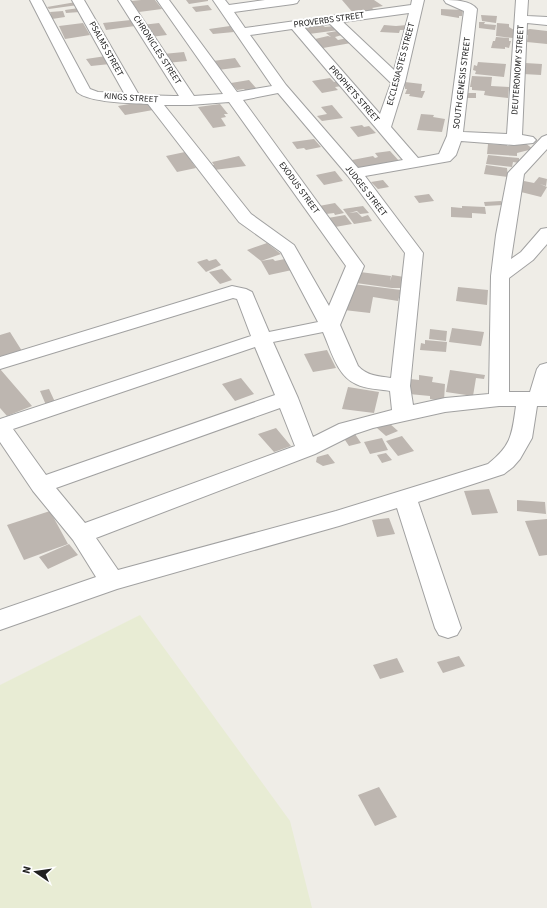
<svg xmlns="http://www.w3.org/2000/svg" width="547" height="908" font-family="'Source Sans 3',sans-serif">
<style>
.farmland{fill:#e8ecd4}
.building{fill:#bdb6b0}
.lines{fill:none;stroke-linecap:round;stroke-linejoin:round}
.minor-casing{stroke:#a1a1a1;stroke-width:2}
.minor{fill:#fff;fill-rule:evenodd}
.labels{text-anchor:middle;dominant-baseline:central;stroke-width:4;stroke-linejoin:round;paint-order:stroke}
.far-street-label{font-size:9px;fill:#202020;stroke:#fff}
</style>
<rect width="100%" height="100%" fill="#efede7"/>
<path class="farmland" d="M140,615L290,821L312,908H0V685Z"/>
<path class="building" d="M141,0H155L162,9L139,12L131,1Z
M186,0H208V1L189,4Z
M342,0H374L383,6L372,8L376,11L354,14Z
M76,2L78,5L49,9L47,7Z
M208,5L212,10L196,12L192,7Z
M79,8L80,12L66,13L65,10Z
M441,9L463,10L462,16H459V18L441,15Z
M63,11L65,17L52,19L50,12Z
M481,15L497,16L496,23L482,21Z
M131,20L135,26L106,30L103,23Z
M479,22H485L484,24L496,25L495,30L479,28Z
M83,23L90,35L65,39L59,26Z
M159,23L167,35L150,37L142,25Z
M497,23L509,24V27L514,30L513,38L496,36Z
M322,24L325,27L334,26L339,30L309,34L303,28Z
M384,25L396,26L407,25L405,30H400L399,33L380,32Z
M230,26L234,32L213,34L209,29Z
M530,29L547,31V44L527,42L528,35H525L526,30Z
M337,31L342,35L335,37L338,40L347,38L351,43L323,48L315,39L328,36L331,37L326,33Z
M496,37L509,38V41H511L509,48L505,47V49L491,48L493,41H495Z
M184,52L187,61L166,63L163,54Z
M106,56L110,64L91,66L86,59Z
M235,58L241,67L218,70L213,61Z
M478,62L506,64L504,77L475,74L476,71L473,70L474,65L477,66Z
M525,63L542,64L541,75L523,74Z
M472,76L492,77L491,86L509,87L508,98L490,96L484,95L485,91L472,90V87H470Z
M330,78L334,82L338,81L342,86L335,87L338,90L322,93L312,81Z
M249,80L257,89L246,91L244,89L237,90L231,83Z
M405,82L422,84L421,91H425L422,98L409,96L410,94H405L407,89H405Z
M466,93H476V98H466Z
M146,101L153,110L125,115L118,106Z
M220,104L228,114H224L226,117L221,118L226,126L213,128L198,107Z
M332,105L343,118L322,121L317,116L327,114L321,107Z
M421,114L434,115L433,117L445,119L442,132L417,130Z
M362,125L364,127L369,126L376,133L358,137L350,127Z
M314,139L321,147L306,150L304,148L297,149L292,142Z
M525,143L533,149L517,153V156L487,154L488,144L507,145V146Z
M390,151L400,162L360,169L352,160L373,156L375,158L378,157L375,153Z
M185,152L196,168L177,172L166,156Z
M488,155L519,158V163L513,162L512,167L486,164Z
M239,156L246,166L214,170L210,165H214L212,162Z
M486,165L507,168L508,177L484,174Z
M335,171L343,181L324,185L316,175Z
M539,177L547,179L546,186L540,184L547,187L541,197L517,191L524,181L534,183Z
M383,180L389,187L378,189L371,182Z
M429,194L434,201L419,203L414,196Z
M501,201L503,205L485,206L484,202Z
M335,203L344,213L335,215L334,213L326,214L319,206Z
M363,206L369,213L360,214L357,211L349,213L357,212L362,217L368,215L372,221L354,224L343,209Z
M462,206L485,207L486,214L472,213V218L451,217V207L462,208Z
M345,215L352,224L335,227L328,218Z
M267,243L281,254L261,261L247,250Z
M207,259L209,261L216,259L221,265L206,272L197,262Z
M273,259L275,261L285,259L292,270L269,275L261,261Z
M222,269L232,280L220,284L209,272Z
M360,272L391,276L390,281L392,275L404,277L401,288H392L356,283Z
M353,284L401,290L398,301L373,297L370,313L344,310Z
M458,287L488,290L487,305L456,301Z
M452,328L484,332L481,346L449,342Z
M430,329L447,331L446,341L429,339Z
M10,332L22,351L0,358V335Z
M425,340L447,342L446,352L420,350L421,343L425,344Z
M327,350L336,368L313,372L304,354Z
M0,369L32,406L7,416L0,408Z
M450,370L485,375L484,379L476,378L473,396L446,392Z
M419,375L433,377L432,382L445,384L444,401L430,399V396L409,394L410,379L419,380Z
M241,378L254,394L235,401L222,384Z
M348,387L379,392L374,413L342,409Z
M49,389L55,402L46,405L40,391Z
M389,423L398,431L386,436L377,428Z
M276,428L291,446L274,452L258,434Z
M353,431L361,443L349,446L341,434Z
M402,436L414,451L398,456L386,441Z
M382,438L388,450L370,454L364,442Z
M386,453L392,460L382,463L377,455Z
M328,454L335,463L323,466L316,462L317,457Z
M489,489L498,513L472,515L464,491Z
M517,500L545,502L546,514L517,511Z
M50,511L68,544L24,560L7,525Z
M389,518L395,534L377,537L372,520Z
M547,519V555L539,556L525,521Z
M69,544L78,555L48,569L39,557Z
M459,656L465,666L443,673L437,662Z
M397,658L404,672L380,679L373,665Z
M379,787L397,817L375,826L358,795Z"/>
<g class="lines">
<g class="minor-casing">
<path id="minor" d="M30,0H42L90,89L98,92L124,93L72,0H84L139,95L174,96H179L118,0H130L194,96L223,94L157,0H169L237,92L272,86L213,0H225L229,5L265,0H299L297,3L293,4L234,12L245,28L411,5L412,0H424L405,82L391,127L418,158L439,154L447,136L464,11L446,3L444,0C454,0 470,0 477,9L463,132L507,134L516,0H528L527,16L547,17V25L527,23L522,135L533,137L536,140L533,143L514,145L461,141L456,155L450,161L365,176L423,253L410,386L413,405L445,398L489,394L491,276L496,235L508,173L542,137L547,135V149L524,174L511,259L521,252L541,229L547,228V244L533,260L509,278V392H530L537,369L540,365L547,363V406H537L532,438L520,459L513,467L504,474L418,502L461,628L457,635L448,638L439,635L435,628L397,508L339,526L117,589L0,630V610L96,577L73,540L33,491L0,442V419L251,336L237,299L233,298L0,369V357L232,286L246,289L252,292L269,332L318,322L281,252L239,222L148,104C131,103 90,103 77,92ZM409,13L394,70L343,22ZM330,24L391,83L380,114L304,27ZM292,29L403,160L358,168L286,85L250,35ZM278,93L348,176L405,253L391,378C378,376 367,376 358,366L340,325L364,266L243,100ZM229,102L346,266L329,306L294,245L251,214L164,105H190ZM323,332C331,350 337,376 356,384C366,389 379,389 390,391L392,410L339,424L313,437L298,398L273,342ZM255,347L275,395L46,475L13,429ZM499,406H516C512,434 512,445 488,464L336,511L118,570L96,538L315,454L355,434L373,428L445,412ZM280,408L295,446L85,523L56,488Z"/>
</g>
<use href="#minor" class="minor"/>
</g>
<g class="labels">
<g class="far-street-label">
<text transform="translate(329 20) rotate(-8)">PROVERBS STREET</text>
<text transform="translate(106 49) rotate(61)">PSALMS STREET</text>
<text transform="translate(157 50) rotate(57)">CHRONICLES STREET</text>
<text transform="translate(401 64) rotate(-75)">ECCLESIASTES STREET</text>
<text transform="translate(518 70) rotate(-86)">DEUTERONOMY STREET</text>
<text transform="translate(462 83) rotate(-83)">SOUTH GENESIS STREET</text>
<text transform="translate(354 94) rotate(49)">PROPHETS STREET</text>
<text transform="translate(131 98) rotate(4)">KINGS STREET</text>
<text transform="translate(299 188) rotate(54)">EXODUS STREET</text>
<text transform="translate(366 191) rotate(52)">JUDGES STREET</text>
</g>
</g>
<g transform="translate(36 872) rotate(283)" stroke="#ffffff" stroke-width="3" paint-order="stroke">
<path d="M0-3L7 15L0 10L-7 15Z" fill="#202020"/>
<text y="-6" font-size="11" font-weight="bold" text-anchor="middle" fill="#202020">N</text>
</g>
</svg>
